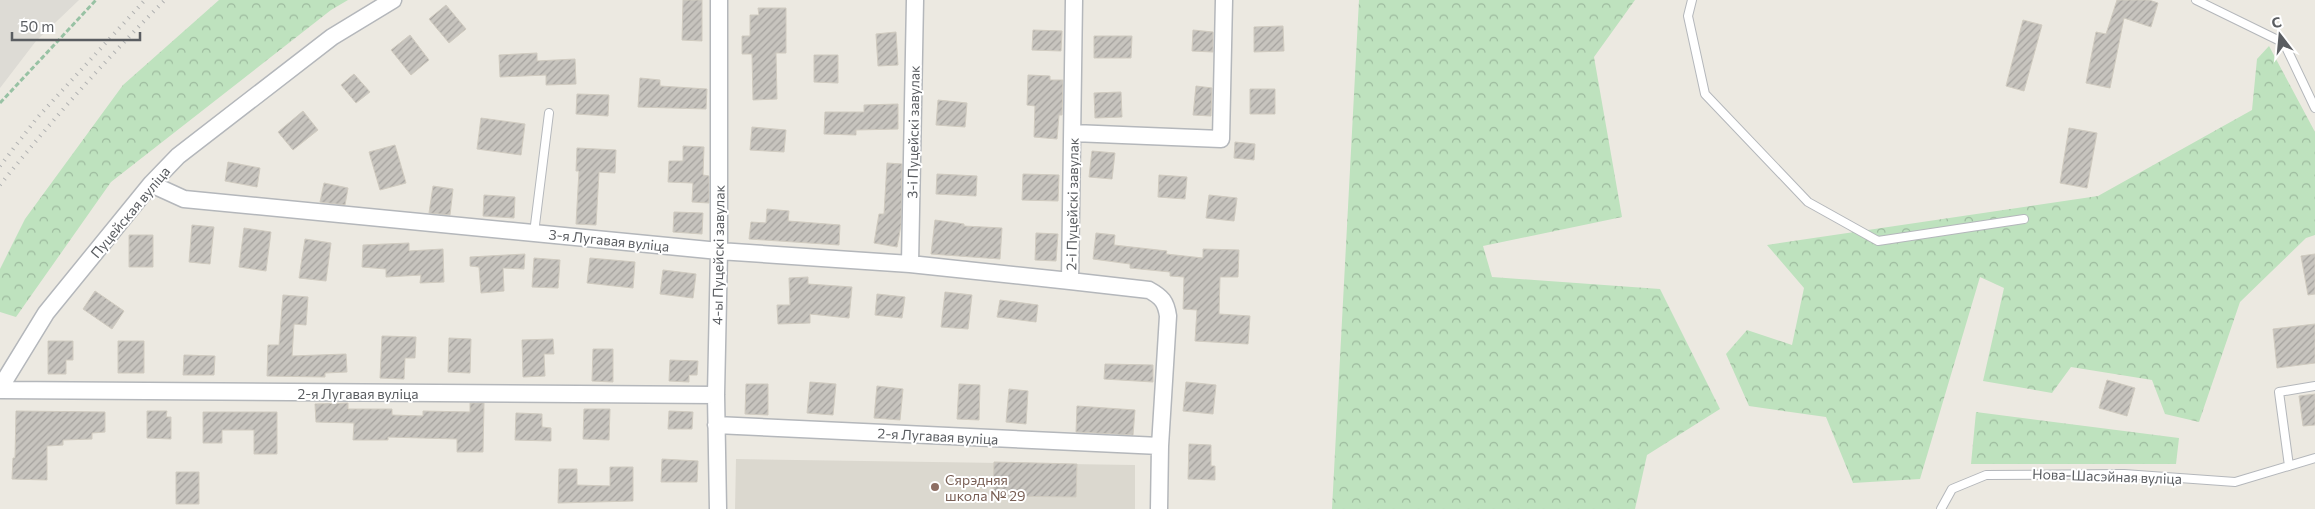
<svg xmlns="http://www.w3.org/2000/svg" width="2315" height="509" font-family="Commissioner,sans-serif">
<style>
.industrial{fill:#dddbd5}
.education{fill:#dbd8cf}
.forest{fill:url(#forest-crowns)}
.building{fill:url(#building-hatch);stroke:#d0cbc0}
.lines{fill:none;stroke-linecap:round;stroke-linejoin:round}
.lane-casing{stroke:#b4b7bb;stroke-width:10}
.street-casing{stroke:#b4b7bb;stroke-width:19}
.path{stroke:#98c2a4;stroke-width:3;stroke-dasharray:5 2.5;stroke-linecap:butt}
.lane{stroke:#fff;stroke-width:8}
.street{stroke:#fff;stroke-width:16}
.rail{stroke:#b0b1b1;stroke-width:4;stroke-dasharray:1 6;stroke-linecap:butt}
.education-dot{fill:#8d6e63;stroke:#fff;stroke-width:2}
.labels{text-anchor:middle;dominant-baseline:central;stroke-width:4;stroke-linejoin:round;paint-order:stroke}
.street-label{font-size:14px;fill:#5a5d61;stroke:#fff}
.education-label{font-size:14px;fill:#785e54;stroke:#fff;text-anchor:start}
</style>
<defs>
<pattern id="forest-crowns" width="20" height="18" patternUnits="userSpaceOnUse" patternTransform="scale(1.25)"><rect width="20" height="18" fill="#bee2be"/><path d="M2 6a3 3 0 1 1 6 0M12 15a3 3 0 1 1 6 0" fill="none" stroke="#9dba9e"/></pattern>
<pattern id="building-hatch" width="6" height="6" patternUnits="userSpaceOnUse" patternTransform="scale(1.25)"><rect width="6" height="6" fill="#c7c4be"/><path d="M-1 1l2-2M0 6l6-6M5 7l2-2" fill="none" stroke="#a5a29e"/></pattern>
</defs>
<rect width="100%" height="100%" fill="#ece9e1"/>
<path class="industrial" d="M0,0H79L36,41L0,88Z"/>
<path class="education" d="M736,459L1135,465V509H735Z"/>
<path class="forest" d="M219,0H348L331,10L111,182L16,317L0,312V269L25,219L123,85Z
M1359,0H1635L1594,57L1622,217L1483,246L1492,277L1660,289L1720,409L1647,455L1635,509H1332Z
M2269,46L2315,132V235L2306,238L2240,302L2199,422L2165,414L2152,380L2071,367L2052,393L1983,381L2004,288L1980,277L1920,479L1853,483L1826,417L1749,406L1726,354L1747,330L1792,345L1804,288L1767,245L2098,196L2252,110L2257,59Z
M1976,412L2179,438L2176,464H1971Z"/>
<path class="building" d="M683,0H702V41L682,40Z
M2117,0H2149L2158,3L2151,27L2124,18L2110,88L2086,83L2096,32L2106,34Z
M446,5L466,29L449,43L429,19Z
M758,8H786V53H776L777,99L753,100L752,54H742V36H750V15H759Z
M2023,20L2042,25L2024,91L2006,86Z
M1283,26L1284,51L1254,52V27Z
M1033,30L1062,31L1061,51L1032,50Z
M1193,30L1213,32V52L1192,51Z
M896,32L898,65L878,66L876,34Z
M410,35L429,60L411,75L391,50Z
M1094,36H1132L1131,58H1094Z
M537,53V61L575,59L576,84L546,85V75L500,77L499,55Z
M814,55H838V83L814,82Z
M354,74L370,92L356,103L341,85Z
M1028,75L1050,76V80H1063L1062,115H1059L1057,139L1034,137L1035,106L1027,105Z
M640,78L660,80V86L707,89L706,109L638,107Z
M1196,86L1212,88L1211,116L1193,115Z
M1250,89H1275V114H1250Z
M1121,92L1122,117L1095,118L1094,93Z
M577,94L609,95L608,116L576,114Z
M938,100L967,103L965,127L936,125Z
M898,104V129L856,130V135L824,134L825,112H864V105Z
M303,111L318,130L293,150L278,132Z
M481,118L525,124L521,155L477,149Z
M752,127L786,130L784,152L750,150Z
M2069,128L2097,133L2087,188L2060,183Z
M1235,142L1255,144L1254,160L1234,158Z
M395,145L406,183L380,190L369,152Z
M683,146L704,147L703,175L709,176V203L692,202L693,183L668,182L669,161H683Z
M577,148L616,150L615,173L599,172L596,225L576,224L579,171H576Z
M1092,151L1115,153L1112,179L1089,177Z
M228,162L260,168L257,187L225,181Z
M887,163L902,164L901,225L897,247L874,243L879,214H884Z
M937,174L977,176L976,196L936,194Z
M1023,174L1059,175L1058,201L1022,200Z
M1159,175L1187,177L1185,199L1158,197Z
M324,183L348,188L345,205L320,202Z
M433,186L453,189L450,215L429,213Z
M484,195L515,197L514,218L483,216Z
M1209,195L1237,198L1234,221L1206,218Z
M767,209L789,211L788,221L840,225L839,245L749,239L751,222L766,223Z
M674,212L703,213L702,234L673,232Z
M935,220L964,224V226L1002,228L1000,259L931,254Z
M192,225L214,227L210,264L189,262Z
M244,228L271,232L266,271L239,267Z
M1036,233L1058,234L1056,261L1035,260Z
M1096,233L1115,235L1114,245L1167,251L1166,254L1203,258V249L1239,250L1238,277H1220L1219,314L1250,316L1248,344L1195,341L1197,310L1183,309L1184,277L1170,276V272L1130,268V264L1093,259Z
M129,235H153V267H129Z
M305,239L331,243L326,281L299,278Z
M409,243V251L443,249L444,282L420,283L421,275L386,277V269L362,267L363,245Z
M525,254L524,269L503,268L504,291L481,293L479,267L470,266V257Z
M2315,254V294L2308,295L2301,256Z
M534,258L560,260L558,288L532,287Z
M590,258L635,262L633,288L587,283Z
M663,270L696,274L693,298L660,294Z
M808,277V284L852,287L849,318L810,314V323L778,324L777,305H790L789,278Z
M95,291L124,311L112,329L83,309Z
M945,292L972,295L968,329L941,327Z
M877,294L905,297L902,318L875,315Z
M283,295L308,297L306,325L294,324L292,356L346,354L347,372L325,373V377L267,376L268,345H279Z
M1000,300L1038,305L1036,322L997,317Z
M2315,324V363L2277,368L2273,329Z
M382,336L416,337L415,358H405L404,379L380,378Z
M449,338L471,339L470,373L448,372Z
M553,339L554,354H544L545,376L523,377L522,340Z
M48,341H73V360H66V374H48Z
M118,341H144V373H118Z
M593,349H613V382L592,381Z
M184,355L215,356L214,375H183Z
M670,360L698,361L697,375H689V382L669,381Z
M1105,364L1153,365V382L1104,379Z
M2107,380L2135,388L2127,416L2099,408Z
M810,382L836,384L833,415L807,413Z
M1186,382L1216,385L1213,414L1183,411Z
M746,384H768V415L745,414Z
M959,384L980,385L979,420L957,419Z
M877,386L903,389L900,420L874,418Z
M1009,389L1028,391L1026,424L1006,422Z
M2315,394V425L2303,426L2299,396Z
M348,403V409H392V415L423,416V411L470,412V403H484L483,452H457V439L388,437V440H353L354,423L316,422L315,404Z
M1077,406L1135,410L1133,435L1076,432Z
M584,409H610L609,440L583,439Z
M16,411L105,412V432L92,433V439L63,440V445L47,446V480L12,479L13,458H15Z
M147,411H167L166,417H171V439L147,438Z
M669,411L693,412L692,429H668Z
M203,412H277V454H254V430H222V443H203Z
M516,413L542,414V427L551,428V441L515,440Z
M1189,444L1211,445V466H1215V480L1188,479Z
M662,459L698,461L697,482H661Z
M994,462L1077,464L1076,497L993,496Z
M610,467H633V501L558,503L559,469H577V485L610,486Z
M176,472H199V504H176Z"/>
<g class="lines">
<g class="lane-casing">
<path id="lane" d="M1692,0L1688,16L1705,94L1808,202L1878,241L2024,219
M2196,0L2284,43L2315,108
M534,233L549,113
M2289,466L2279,392L2315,386
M1941,509L1952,489L1986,475L2124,474L2235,482L2315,458"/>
</g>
<g class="street-casing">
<path id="street" d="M1074,0L1070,281L1149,290C1162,297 1166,302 1168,316L1160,446L1159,509
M1073,133L1221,139L1224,0
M151,184L184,199L719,251L910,264L1070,281
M910,264L915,0
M0,388L46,313L151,184L178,156L332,37L393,0
M0,390L716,395
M716,425L1160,446
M718,509L716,395L719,251V0"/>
</g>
<path class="path" d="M0,103L96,0"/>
<use href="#lane" class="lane"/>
<use href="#street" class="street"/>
<path class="rail" d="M0,166L37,118L145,0
M0,185C52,120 106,59 165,0"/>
</g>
<circle class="education-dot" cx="935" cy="487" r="5"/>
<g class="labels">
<g class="street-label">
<text transform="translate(913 132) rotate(-89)">3-і Пуцейскі завулак</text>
<text transform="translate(1072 204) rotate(-89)">2-і Пуцейскі завулак</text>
<text transform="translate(130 212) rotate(-50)">Пуцейская вуліца</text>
<text transform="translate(609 240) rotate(6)">3-я Лугавая вуліца</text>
<text transform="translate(718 255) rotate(-89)">4-ы Пуцейскі завулак</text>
<text x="358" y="393">2-я Лугавая вуліца</text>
<text transform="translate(938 436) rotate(3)">2-я Лугавая вуліца</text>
<text transform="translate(2107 476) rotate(2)">Нова-Шасэйная вуліца</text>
</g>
<g class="education-label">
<text x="945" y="479">Сярэдняя<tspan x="945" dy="16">школа № 29</tspan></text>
</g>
</g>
<g transform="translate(2280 35) rotate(344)" stroke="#ffffff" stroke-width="4" paint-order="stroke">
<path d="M0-4L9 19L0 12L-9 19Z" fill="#5a5d61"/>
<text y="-8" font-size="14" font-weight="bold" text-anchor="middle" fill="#5a5d61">С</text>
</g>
<path d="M12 32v8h128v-8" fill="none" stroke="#5a5d61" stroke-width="2.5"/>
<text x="20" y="32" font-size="15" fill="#5a5d61" stroke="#ffffff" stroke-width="4" paint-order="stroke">50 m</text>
</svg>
